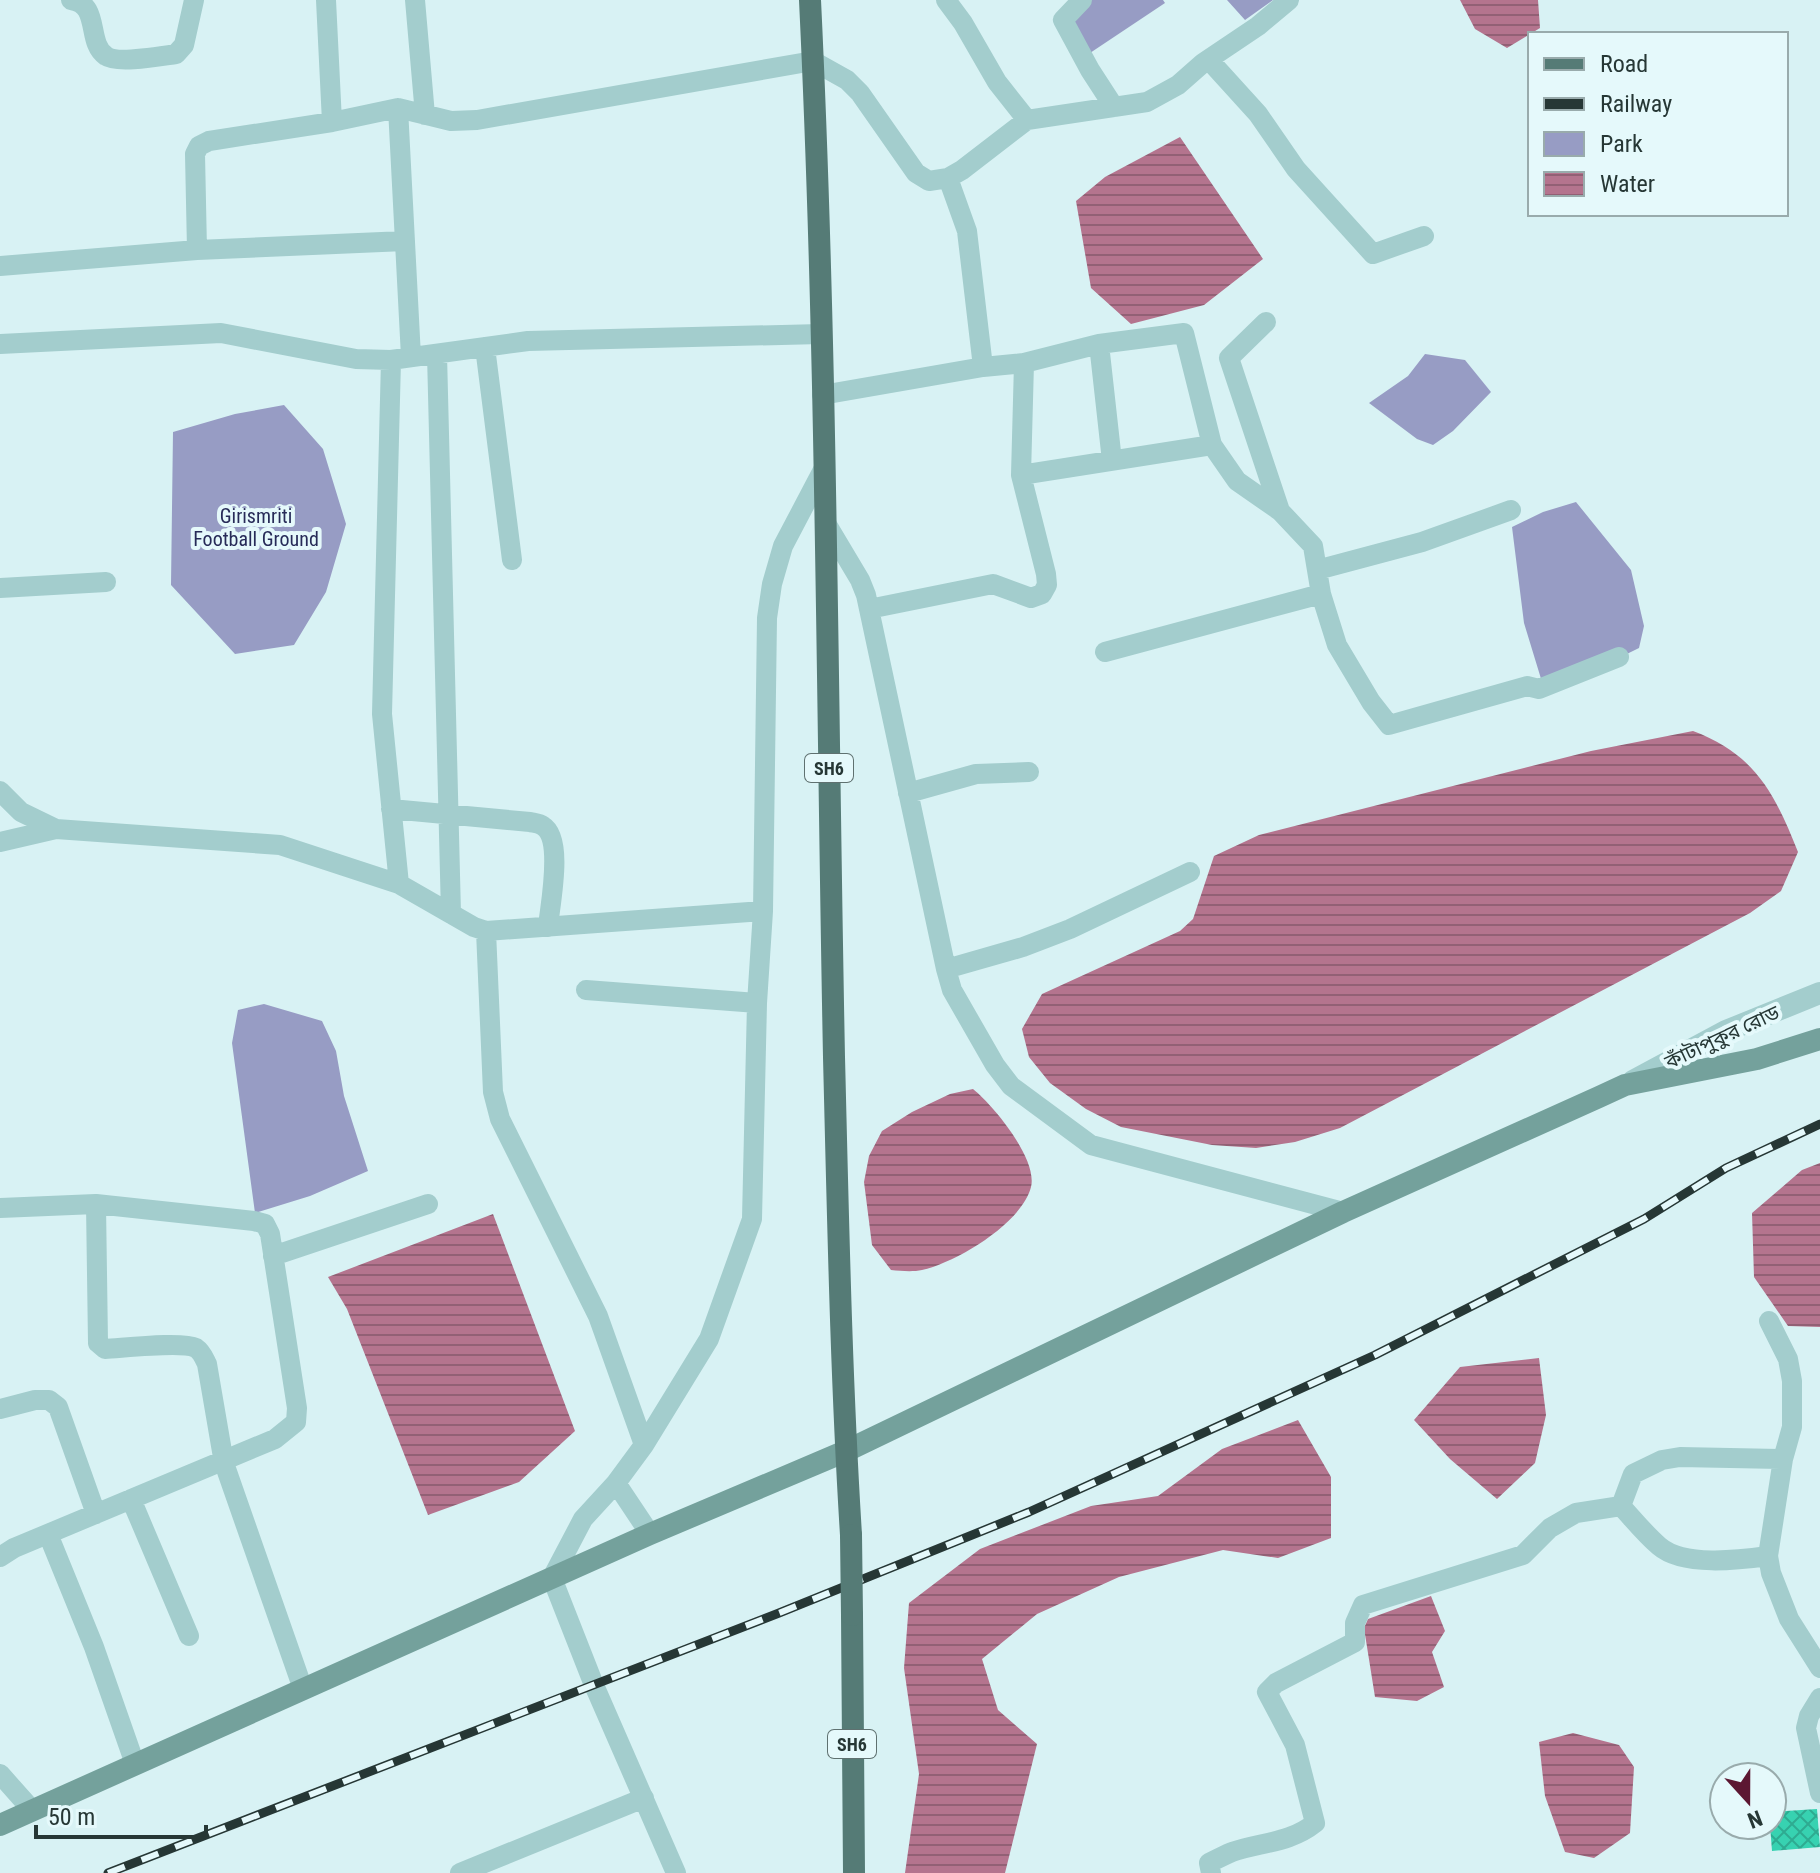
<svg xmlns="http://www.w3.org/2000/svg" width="1820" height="1873" font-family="'Roboto Condensed','Noto Sans Bengali',sans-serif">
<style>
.green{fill:#979cc4}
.water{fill:url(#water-rules)}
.building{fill:url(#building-cross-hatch)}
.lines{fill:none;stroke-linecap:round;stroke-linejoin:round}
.minor{stroke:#a3cdcd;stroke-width:20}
.tertiary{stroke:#a3cdcd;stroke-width:22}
.secondary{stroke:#74a19c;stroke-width:22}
.primary{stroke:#557b76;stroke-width:22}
.rail-casing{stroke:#263735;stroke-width:9}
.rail{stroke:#e5f9fb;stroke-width:6;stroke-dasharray:18;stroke-linecap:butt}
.primary-bridge{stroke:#557b76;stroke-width:22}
.labels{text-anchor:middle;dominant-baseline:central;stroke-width:8;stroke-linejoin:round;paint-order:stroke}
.shield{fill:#e5f9fb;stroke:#5f7170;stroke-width:2}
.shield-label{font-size:18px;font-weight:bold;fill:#263735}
.park-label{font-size:20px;fill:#272b58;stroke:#e5f9fb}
.street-label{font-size:20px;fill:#263735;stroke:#e5f9fb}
</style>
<defs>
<pattern id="water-rules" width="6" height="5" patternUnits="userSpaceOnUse" patternTransform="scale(2)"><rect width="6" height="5" fill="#b4748e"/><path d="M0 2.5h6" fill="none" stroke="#926075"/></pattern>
<pattern id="building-cross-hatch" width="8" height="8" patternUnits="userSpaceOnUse" patternTransform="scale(2)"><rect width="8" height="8" fill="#37d2b1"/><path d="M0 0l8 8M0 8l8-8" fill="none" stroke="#2eab91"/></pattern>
</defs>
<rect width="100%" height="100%" fill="#d8f2f4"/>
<path class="green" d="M1086,0H1163L1165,3L1084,57L1066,20Z
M1227,0H1273L1245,20Z
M1425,354L1465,360L1491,392L1453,431L1433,445L1417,439L1369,403L1408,376Z
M284,405L323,449L346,524L326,592L294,645L235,654L171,585L173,432L235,414Z
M1576,502L1631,570L1644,626L1639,648L1574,680L1542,682L1524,623L1512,527L1543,512Z
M264,1004L322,1021L336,1051L344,1096L368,1171L310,1196L255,1213L232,1043L238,1010Z"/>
<path class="water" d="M1460,0H1538L1540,28L1507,48L1475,29Z
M1180,137L1263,259L1204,305L1131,324L1091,288L1076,201L1105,177Z
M1693,731C1755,754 1775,794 1798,852L1781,891L1750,913L1340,1128L1295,1142L1256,1148L1212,1145L1121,1127L1086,1109L1050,1083L1029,1057L1022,1029L1042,994L1180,931L1193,919L1214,856L1259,835L1591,751Z
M973,1089C993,1105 1038,1159 1031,1187C1022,1223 957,1262 922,1270C913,1272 901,1271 891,1270L872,1245L864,1182L869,1156L882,1131L912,1112L950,1094Z
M1820,1163V1327L1788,1326L1754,1277L1752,1213L1802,1170Z
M493,1214L575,1431L519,1482L428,1515L347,1309L328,1277Z
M1539,1358L1546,1415L1535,1463L1497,1499L1450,1459L1414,1420L1460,1367Z
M1298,1420L1331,1477V1538L1278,1558L1223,1550L1119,1577L1037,1614L982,1659L998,1710L1037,1744L1005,1873H905L919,1774L904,1668L909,1603L980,1549L1091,1506L1158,1496L1222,1449Z
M1431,1596L1445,1631L1432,1652L1444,1687L1417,1701L1375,1697L1364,1628L1368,1619Z
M1573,1733L1619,1745L1634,1767L1630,1833L1594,1858L1565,1852L1545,1796L1539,1742Z"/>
<path class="building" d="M1817,1809L1820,1847L1772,1851L1770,1825H1772V1812Z"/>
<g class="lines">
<path class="minor" d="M71,0C101,4 86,43 106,56C117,64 161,56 176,54L184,45L194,0
M326,0L332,122
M415,0L425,115
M946,0L963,23L997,82L1027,120
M1082,0L1063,20L1090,70L1114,107
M1209,60L1258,114L1296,169L1373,254L1424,236
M398,108L411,357
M948,178L967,231L983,367
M197,250L195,154L199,146L209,141L332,122L398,108L451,121L477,120L813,61L847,80L860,93L916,173L929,181L948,178L962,170L1027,120L1147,102L1178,85L1203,63L1258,26L1289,0
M0,266L197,250L405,241
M1266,322L1229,358L1280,511
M0,344L221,333L356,359L391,360L528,341L821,334
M1099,344L1112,461
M485,347L512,560
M437,354L451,914
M391,360L382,714L399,884
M822,395L983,367L1024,363L1099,344L1184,333L1212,445L1237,481L1280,511L1313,546L1321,594L1337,645L1371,702L1389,725L1527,686L1539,689L1619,657
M1021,475L1212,445
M826,523L860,580L866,595L946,969L952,990L995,1065L1011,1086L1091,1145L1343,1212
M1317,570L1422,542L1511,510
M0,588L106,582
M869,609L993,584L1031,598L1042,594L1047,585L1046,574L1021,475L1024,363
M1105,652L1321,594
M0,791L21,812L56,829L280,845L399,884L474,927L486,931L763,911
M908,793L976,774L1029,772
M391,809L530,822C534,823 539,823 543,826C564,839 550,904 548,927
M0,842L56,829
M486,931L493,1092L500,1119L598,1316L644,1445
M946,969L1023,947L1070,929L1190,872
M586,990L757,1003
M96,1204L98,1343L105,1349C124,1348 182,1341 196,1348C202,1352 204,1358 207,1364L224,1463L303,1689
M0,1208L96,1204L254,1221L265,1224L270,1234L297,1408L296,1422L275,1439L14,1548L0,1557
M273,1256L428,1204
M1769,1321L1788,1359L1792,1381V1427L1783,1459L1768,1556L1771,1573L1789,1619L1820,1668
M0,1409L35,1400H49L58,1407L96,1514
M616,1483L650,1534
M131,1499L189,1636
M1621,1506L1633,1474L1662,1460L1680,1457L1783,1459
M48,1534L94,1647L135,1764
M1820,1698L1809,1716L1806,1728L1820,1793
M0,1774L32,1810
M460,1873L644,1798
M676,1873L594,1685L552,1578L583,1519L616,1483L644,1445L709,1339L752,1219L757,1003L763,911L767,618L772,584L783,546L824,468
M1211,1873L1209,1863C1217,1859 1225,1855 1232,1852C1262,1842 1290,1843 1315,1823L1295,1745L1267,1692L1276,1683L1355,1642V1623L1363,1605L1523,1555L1550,1528L1576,1513L1621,1506C1633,1519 1645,1534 1659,1546C1683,1567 1739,1560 1768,1556"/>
<path class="tertiary" d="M1633,1081L1726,1031L1820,993"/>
<path class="secondary" d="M0,1825L650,1534L846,1451L1343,1212L1599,1097L1625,1085L1757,1059L1820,1039"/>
<path class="primary" d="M810,0C827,352 827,705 834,1057C838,1216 841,1376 851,1535
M852,1615L854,1873"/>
<g class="rail-casing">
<path id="rail" d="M108,1873L779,1613L1029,1512L1375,1355L1644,1219L1726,1168L1820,1124"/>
</g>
<use href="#rail" class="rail"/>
<path class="primary-bridge" d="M851,1535L852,1615"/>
</g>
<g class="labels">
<g class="shield">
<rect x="805" y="754" width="48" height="28" rx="6"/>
<rect x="828" y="1730" width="48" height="28" rx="6"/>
</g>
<g class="shield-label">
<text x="829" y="768">SH6</text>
<text x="852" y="1744">SH6</text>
</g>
<g class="park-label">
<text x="256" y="516">Girismriti<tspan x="256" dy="23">Football Ground</tspan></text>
</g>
<g class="street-label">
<text transform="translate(1722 1037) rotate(-25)">কাঁটাপুকুর রোড</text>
</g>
</g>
<rect x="1528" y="32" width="260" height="184" fill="#e5f9fb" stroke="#99abac" stroke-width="2"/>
<rect x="1544" y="58" width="40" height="12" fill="#557b76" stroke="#99abac" stroke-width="2"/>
<text x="1600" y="72" font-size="24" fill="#263735">Road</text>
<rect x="1544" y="98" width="40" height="12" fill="#263735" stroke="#99abac" stroke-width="2"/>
<text x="1600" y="112" font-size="24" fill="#263735">Railway</text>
<rect x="1544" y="132" width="40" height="24" fill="#979cc4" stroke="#99abac" stroke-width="2"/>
<text x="1600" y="152" font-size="24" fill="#263735">Park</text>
<rect x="1544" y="172" width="40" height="24" fill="url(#water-rules)" stroke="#99abac" stroke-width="2"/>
<text x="1600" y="192" font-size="24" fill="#263735">Water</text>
<g transform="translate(1748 1801) rotate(159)"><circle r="38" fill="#e5f9fb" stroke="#99abac" stroke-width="2"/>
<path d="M0-6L14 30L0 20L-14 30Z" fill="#5c1732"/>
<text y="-12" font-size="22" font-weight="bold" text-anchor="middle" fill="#263735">N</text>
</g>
<path d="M36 1825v12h170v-12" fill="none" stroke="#263735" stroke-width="4"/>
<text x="48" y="1825" font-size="24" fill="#263735" stroke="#e5f9fb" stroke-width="6" paint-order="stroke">50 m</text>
</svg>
